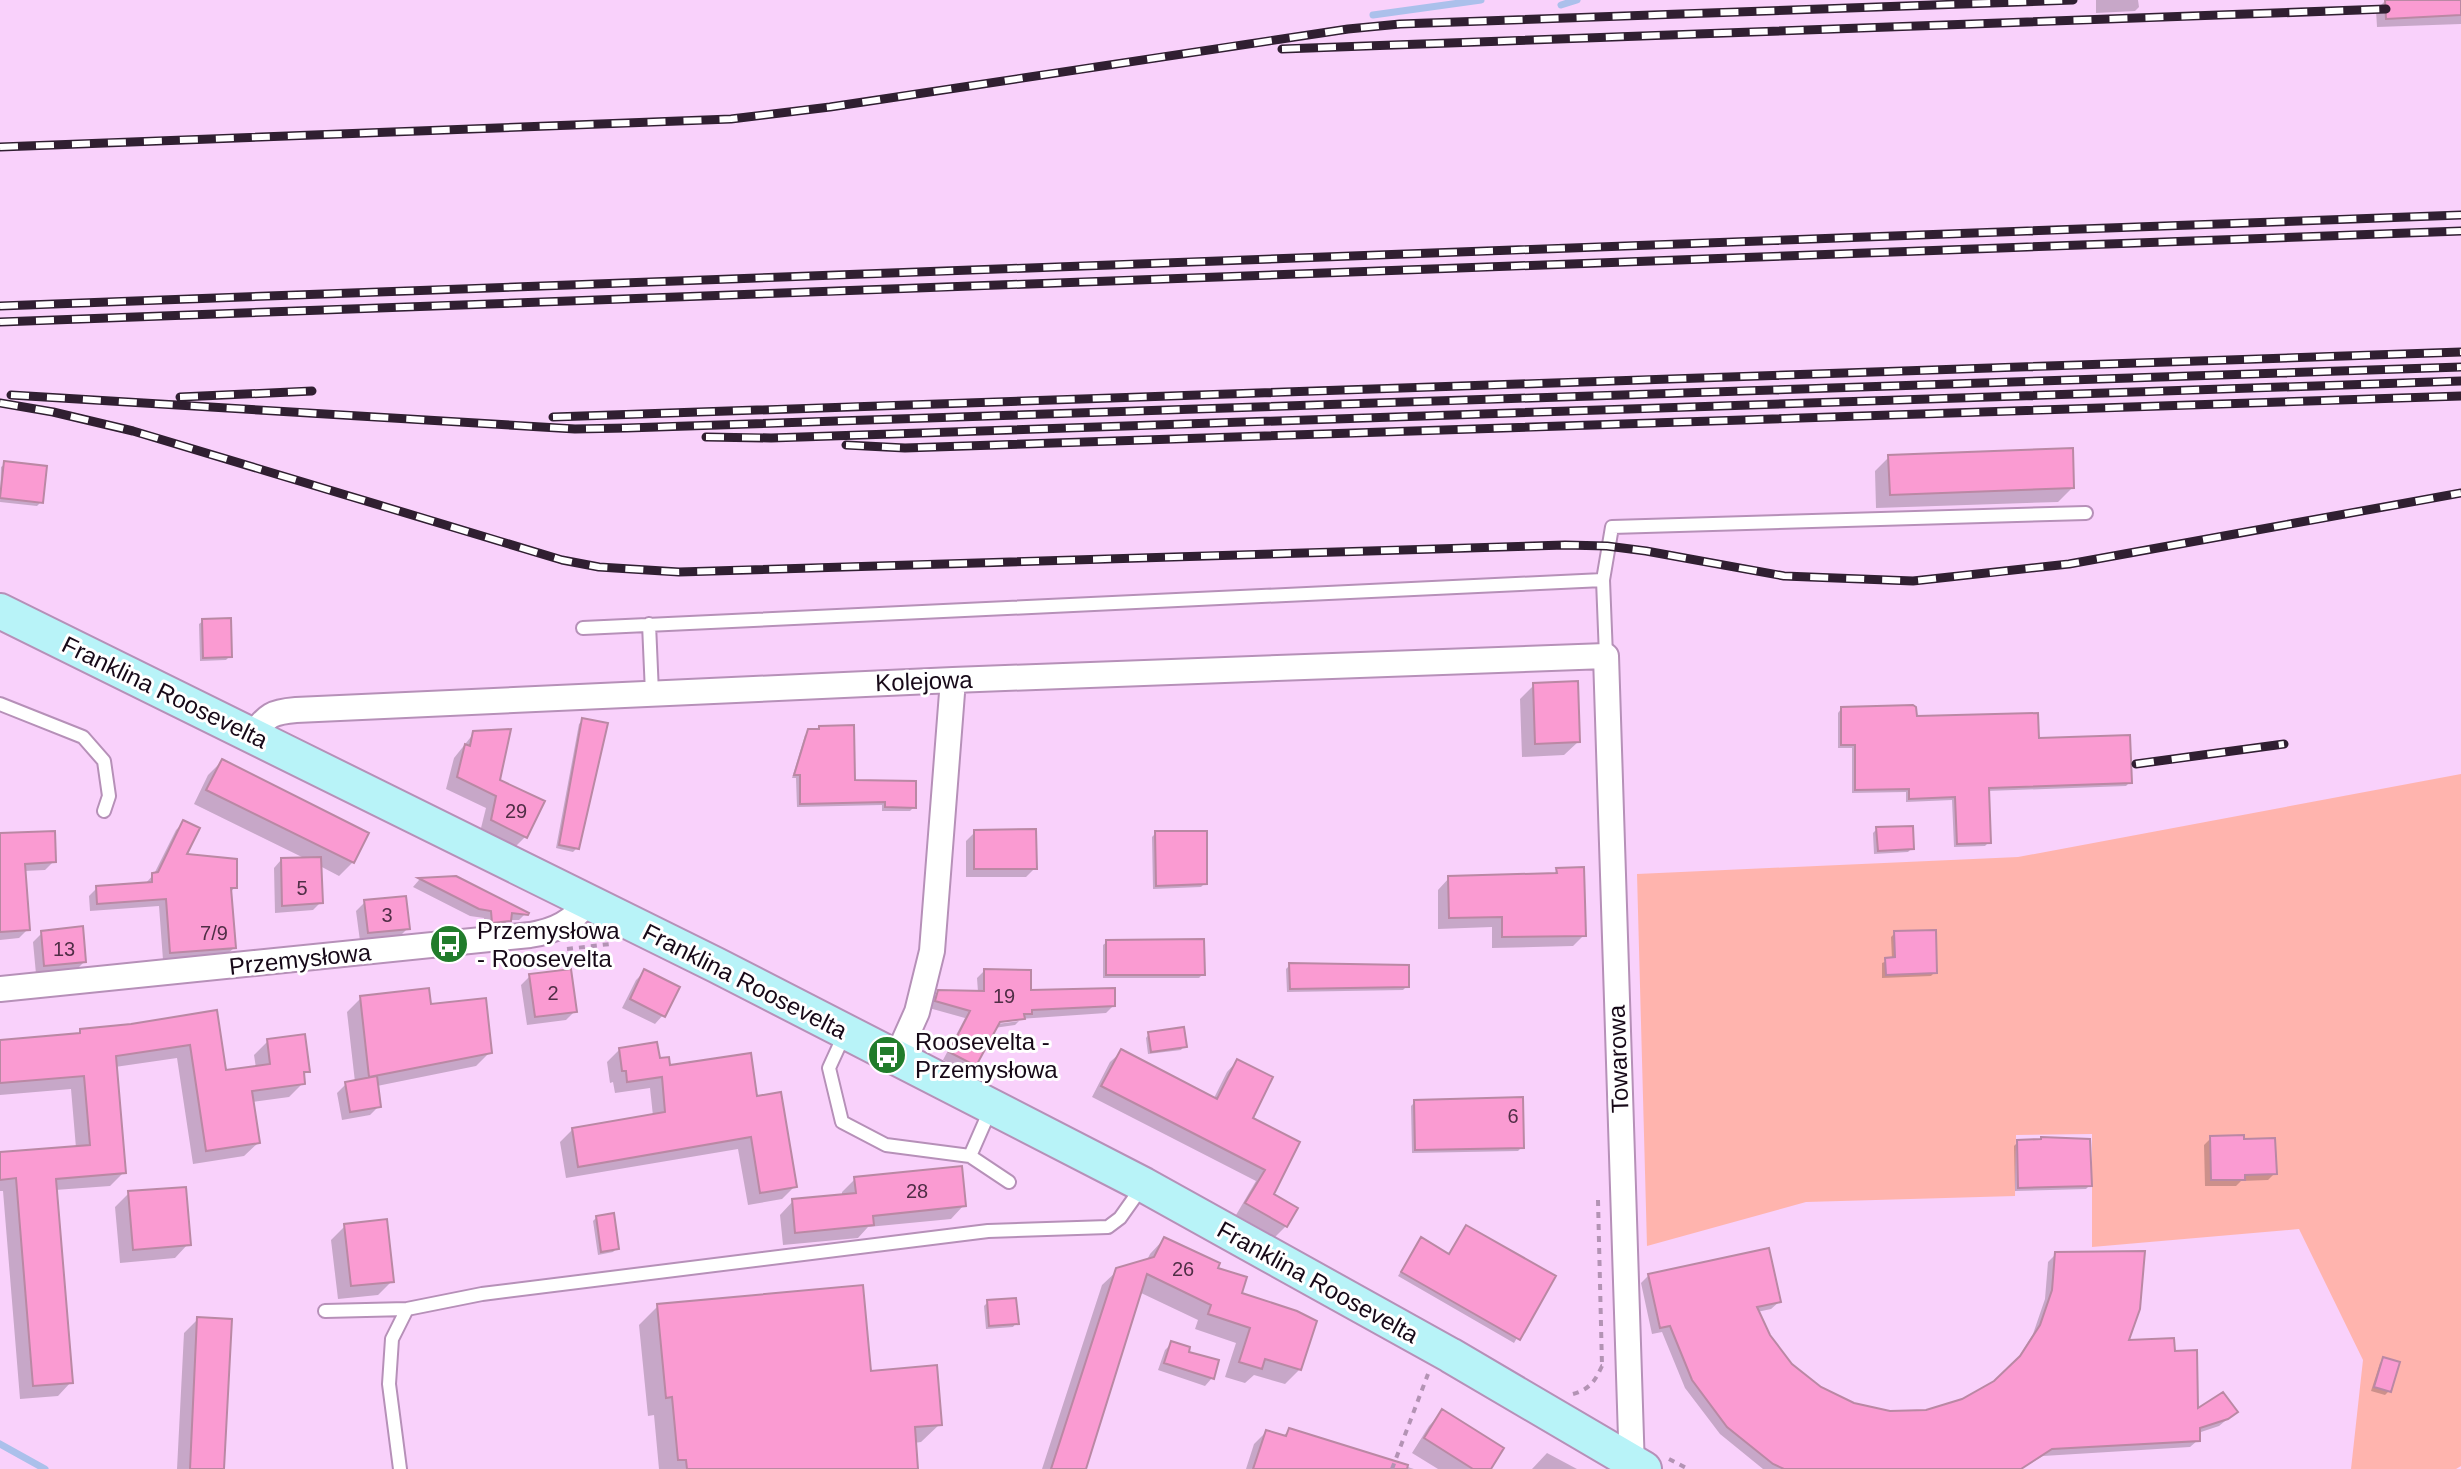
<svg xmlns="http://www.w3.org/2000/svg" width="2461" height="1469" font-family="Helvetica,sans-serif">
<style>
.green{fill:#ffb4ae}
.shadow{fill:#0003}
.lines{fill:none;stroke-linecap:round;stroke-linejoin:round}
.stream{stroke:#abc0eb;stroke-width:7}
.building{fill:#fa9bd2;stroke:#ba88a4;stroke-width:2}
.lane-casing{stroke:#b690b8;stroke-width:16}
.street-casing{stroke:#b690b8;stroke-width:28}
.secondary-casing{stroke:#b690b8;stroke-width:38}
.path{stroke:#b393b4;stroke-width:4;stroke-dasharray:6 6;stroke-linecap:butt}
.lane{stroke:#fff;stroke-width:12}
.street{stroke:#fff;stroke-width:24}
.secondary{stroke:#b8f3f8;stroke-width:34}
.rail-casing{stroke:#301f31;stroke-width:9}
.rail{stroke:#fff;stroke-width:6;stroke-dasharray:18;stroke-linecap:butt}
.labels{text-anchor:middle;dominant-baseline:central;stroke-width:6;stroke-linejoin:round;paint-order:stroke}
.number-label{font-size:20px;fill:#502e46}
.street-label{font-size:24px;fill:#170918;stroke:#fff}
.poi-label{font-size:24px;fill:#170918;stroke:#fff;text-anchor:start}
</style>
<rect width="100%" height="100%" fill="#f9d1fb"/>
<path class="green" d="M2461,774V1466L2456,1469H2351L2363,1360L2299,1229L2092,1247V1134L2016,1135L2015,1196L1806,1202L1647,1246L1637,874L2018,857Z"/>
<path class="shadow" d="M2096,0H2138L2139,7L2135,11L2096,13Z
M2386,0H2461V24L2377,27L2376,10Z
M1889,457L2072,488L2058,502L1876,508L1875,471Z
M5,464L41,502L37,506L0,502L1,467Z
M203,621L230,656L226,660L200,661L199,624Z
M1534,685L1578,742L1564,755L1522,757L1520,699Z
M1841,709L2038,740L2130,782L2126,786L1987,791L1989,842L1985,846L1954,847L1952,800L1906,802V792L1852,793V748H1838V713Z
M583,720L577,848L573,852L556,848L579,724Z
M819,728L854,782L914,807L910,811H882V805L797,807L796,778H792L805,735Z
M474,733L525,837L514,848L480,832L486,808L446,789L454,758Z
M222,761L353,862L339,876L320,866L321,902L313,910L275,913L274,868L281,860L306,859L194,804L208,775Z
M184,822V856L235,887L230,893L234,948L226,955L163,960L159,906L90,911L89,896L97,888L145,884L154,874L176,830Z
M1877,829L1912,848L1908,852L1874,854L1873,833Z
M975,832L1035,868L1026,877H966V841Z
M1156,833L1205,883L1201,887L1153,889L1152,837Z
M0,835L54,861L45,870L24,871L28,929L19,938L0,940Z
M1557,870L1584,935L1573,946L1492,948V927L1438,929V890L1449,878L1553,875Z
M456,878L525,914L519,920H508L501,928L485,930L484,918L470,916L413,887L419,880Z
M365,902L407,929L398,938L360,941L356,911Z
M42,933L84,962L75,971L36,974L33,942Z
M1895,933L1935,972L1931,976L1882,978V963L1892,959L1891,937Z
M1107,942L1203,974L1199,978H1103V945Z
M1290,965L1407,986L1403,990L1287,992L1286,969Z
M645,971L663,1015L655,1024L622,1008L636,980Z
M984,971L1029,992L1113,1006L1106,1013L990,1021V1025L1019,1021L1015,1025L994,1028L975,1065L968,1072L943,1060L965,1018L929,1008L931,999L939,992H978L977,978Z
M530,976L575,1011L566,1020L527,1025L521,985Z
M361,998L430,1007L490,1052L476,1066L377,1086L379,1106L370,1115L342,1120L337,1093L346,1084L355,1082L347,1012Z
M215,1012L224,1073L256,1068L254,1055L268,1041L308,1071L302,1076L303,1083L289,1097L252,1102L258,1143L244,1156L193,1164L177,1058L115,1067L124,1172L110,1186L55,1190L71,1382L58,1396L20,1399L3,1191H0V1154L76,1148L71,1089L0,1095V1042L76,1035L81,1031L131,1026Z
M1149,1034L1184,1046L1181,1050L1148,1054L1146,1038Z
M620,1049L658,1061L755,1098L795,1186L782,1199L748,1205L738,1149L566,1178L560,1142L572,1130L653,1116L650,1088L615,1093L613,1082L610,1083L607,1062Z
M1121,1052L1213,1100L1227,1072L1237,1061L1250,1119L1297,1143L1271,1195L1286,1226L1275,1237L1236,1215L1256,1181L1092,1097L1110,1062Z
M1415,1102L1522,1147L1518,1151L1412,1153L1411,1106Z
M2211,1138L2275,1173L2268,1180L2241,1181L2236,1186H2205L2204,1145Z
M2018,1142L2090,1185L2086,1189L2015,1191L2014,1146Z
M855,1179L964,1205L951,1219L868,1227L858,1238L783,1245L780,1215L793,1201L842,1196V1192Z
M129,1193L188,1244L175,1258L120,1263L115,1207Z
M597,1217L617,1248L613,1252L598,1255L593,1221Z
M345,1226L392,1281L378,1295L338,1299L331,1240Z
M1164,1239L1215,1269L1240,1294L1300,1369L1285,1384L1254,1375L1245,1383L1225,1377L1236,1343L1195,1329L1198,1320L1139,1292L1084,1469H1042L1102,1285L1118,1270L1146,1262L1150,1254Z
M1421,1239L1449,1256L1553,1277L1514,1343L1398,1276Z
M2056,1254L2126,1342L2173,1353L2196,1411L2236,1412L2219,1426L2198,1433V1440L2190,1447L2043,1456L2021,1469H1763L1720,1434L1685,1388L1662,1332L1652,1334L1641,1283L1649,1275L1779,1302L1771,1309L1757,1312L1768,1336L1791,1366L1820,1389L1853,1405L1890,1413L1927,1412L1963,1401L1995,1383L2014,1365L2033,1334L2045,1299L2048,1262Z
M988,1302L1016,1323L1013,1327L986,1329L984,1306Z
M658,1306L869,1373L940,1424L921,1442L914,1443L916,1469H659L654,1415L648,1416L639,1325Z
M198,1319L222,1469H177L184,1333Z
M1172,1343L1212,1378L1205,1386L1158,1370L1165,1350Z
M2384,1359L2389,1391L2385,1395L2371,1391L2380,1363Z
M1442,1412L1488,1469H1438L1412,1453L1429,1426Z
M1290,1430L1414,1469H1246L1254,1444L1266,1432L1282,1437Z
M1547,1453L1577,1469H1532Z"/>
<g class="lines">
<path class="stream" d="M1561,5L1577,0
M1373,15L1481,0
M0,1444L45,1469"/>
</g>
<path class="building" d="M2385,0H2461V15L2386,19Z
M2073,448L2074,488L1890,495L1888,455Z
M4,461L47,466L43,503L0,498Z
M231,618L232,657L203,658L202,619Z
M1578,681L1580,742L1535,744L1533,683Z
M1913,705L1916,707L1917,716L2038,713L2039,738L2130,735L2132,783L1989,788L1991,843L1957,844L1955,797L1909,799V789L1855,790V745H1841V707Z
M582,718L608,723L579,849L559,845Z
M854,725L855,780L916,781V808L885,807V802L800,804V775H794L808,729H819V726Z
M511,729L500,780L545,801L527,838L491,820L496,796L457,777L465,744L470,746L473,731Z
M222,759L369,833L354,863L206,790Z
M183,820L200,828L187,854L237,859V888H231L236,948L170,953L166,899L97,904L96,886L152,882V873L158,872Z
M1913,826L1914,849L1878,851L1876,827Z
M1036,829L1037,869H974V830Z
M55,831L56,862L25,864L30,930L0,932V833Z
M1155,831H1207V884L1156,886Z
M321,857L323,903L282,906L281,858Z
M1584,867L1586,936L1502,937V917L1449,918L1448,876L1557,873L1556,868Z
M456,876L529,913L528,915L512,913L511,921L492,923L491,911L479,909L418,878Z
M406,896L410,929L368,933L364,900Z
M83,926L86,962L44,966L41,931Z
M1936,930L1937,973L1886,975L1885,958L1895,957L1894,931Z
M1204,939L1205,975H1106V940Z
M1289,963L1409,965V987L1290,989Z
M571,969L577,1012L535,1017L529,974Z
M644,969L680,987L665,1017L630,999Z
M984,969L1031,970V990L1115,988V1006L1032,1010V1014H1024L1025,1019L1000,1022L976,1066L949,1052L970,1011L935,1001L938,990L984,991Z
M429,988L431,1004L486,998L492,1053L369,1077L360,996Z
M217,1010L226,1070L270,1064L267,1039L305,1034L310,1072H304L305,1084L252,1091L260,1143L206,1151L190,1045L116,1056L126,1173L56,1179L73,1383L33,1386L16,1178L0,1180V1152L90,1145L84,1076L0,1083V1040L80,1033V1029L131,1024Z
M1184,1027L1187,1047L1151,1052L1148,1032Z
M657,1042L660,1058L669,1057L670,1065L751,1053L757,1096L781,1092L797,1187L760,1193L751,1137L578,1167L572,1128L665,1112L662,1077L627,1082L626,1071H622L619,1048Z
M1121,1049L1217,1099L1237,1059L1273,1077L1253,1118L1300,1142L1274,1194L1298,1208L1287,1227L1245,1203L1265,1170L1101,1086Z
M377,1076L381,1107L350,1112L345,1082Z
M1523,1097L1524,1148L1415,1150L1414,1100Z
M2244,1135V1139L2275,1138L2277,1174L2245,1175V1180H2211L2210,1136Z
M2041,1137L2090,1139L2092,1186L2018,1188L2017,1140L2041,1139Z
M962,1166L966,1206L873,1216L874,1225L795,1233L792,1199L856,1193L854,1177Z
M186,1187L191,1245L133,1250L128,1191Z
M614,1213L619,1249L601,1252L596,1216Z
M387,1219L394,1282L351,1286L344,1224Z
M1466,1225L1556,1276L1520,1340L1401,1272L1421,1237L1449,1254Z
M1164,1237L1220,1263L1218,1268L1247,1277L1242,1293L1297,1311L1317,1321L1301,1370L1265,1359L1262,1369L1239,1362L1250,1328L1208,1314L1211,1305L1147,1274L1086,1469H1051L1116,1268L1154,1257Z
M1769,1248L1781,1302L1757,1307L1770,1335L1792,1364L1821,1387L1854,1403L1890,1411L1926,1410L1962,1399L1994,1381L2020,1356L2040,1325L2052,1290L2055,1252L2145,1251L2140,1309L2129,1340L2174,1338L2175,1351L2197,1350L2198,1408L2223,1392L2238,1412L2228,1419L2200,1428V1441L2052,1449L2021,1469H1784L1773,1464L1727,1427L1692,1380L1670,1326L1660,1328L1648,1274Z
M863,1285L871,1371L937,1365L942,1425L915,1427L918,1469H687L686,1460H678L672,1397L666,1398L657,1304Z
M1016,1298L1019,1324L989,1326L987,1300Z
M197,1317L232,1319L224,1469H190Z
M1171,1341L1190,1347L1189,1352L1219,1360L1214,1379L1164,1363Z
M2383,1357L2400,1362L2391,1392L2374,1387Z
M1442,1409L1504,1448L1491,1469H1473L1424,1438Z
M1289,1428L1408,1465L1407,1469H1253L1266,1430L1286,1436Z"/>
<g class="lines">
<g class="lane-casing">
<path id="lane" d="M1603,580L1612,527L2086,513
M649,624L652,693
M583,628L1603,580L1606,656
M0,704L83,737L104,761L109,796L104,811
M845,1033L829,1068L842,1122L886,1145L970,1156L1009,1182
M970,1156L991,1108
M325,1311L407,1309L482,1294L988,1231L1108,1227L1120,1218L1142,1187
M400,1469L389,1384L392,1339L407,1309"/>
</g>
<g class="street-casing">
<path id="street" d="M253,735C267,715 272,712 296,710L953,680L1606,656L1632,1469
M0,989L530,935C556,931 572,922 588,902
M896,1059L917,1012L932,951L953,680"/>
</g>
<g class="secondary-casing">
<path id="secondary" d="M0,611L716,965L1144,1185L1450,1355L1644,1469"/>
</g>
<path class="path" d="M567,949L610,944
M1598,1200L1602,1366
M1573,1394C1590,1389 1595,1381 1602,1366H1606
M1669,1459L1688,1469
M1392,1469L1428,1374"/>
<use href="#lane" class="lane"/>
<use href="#street" class="street"/>
<use href="#secondary" class="secondary"/>
<g class="rail-casing">
<path id="rail" d="M1282,49L2386,9
M0,147L731,119L830,107L1348,29L1400,24L2073,0
M0,306L2461,215
M0,322L2461,231
M11,395L575,429L627,428L2461,367
M180,397L312,391
M0,403L53,412L133,431L562,560L599,567L679,572L1565,545L1607,546L1646,551L1784,576L1913,581L2069,564L2461,493
M553,417L2461,352
M706,437L771,438L2461,381
M846,445L905,448L2461,396
M2136,764L2284,744"/>
</g>
<use href="#rail" class="rail"/>
</g>
<defs>
<g id="bus-disc" transform="scale(2)"><circle r="9.5" fill="#217c2b" stroke="#fff"/><path d="M-5-6H5V4H4V6H2V4H-2V6H-4V4H-5ZM-3.5-4V0h7V-4ZM-3.5 1.2v1.5H-2V1.2ZM2 1.2v1.5H3.5V1.2Z" fill="#fff"/></g>
</defs>
<g fill-rule="evenodd">
<use href="#bus-disc" x="449" y="944"/>
<use href="#bus-disc" x="887" y="1055"/>
</g>
<g class="labels">
<g class="number-label">
<text x="516" y="811">29</text>
<text x="302" y="888">5</text>
<text x="387" y="915">3</text>
<text x="214" y="933">7/9</text>
<text x="64" y="949">13</text>
<text x="553" y="993">2</text>
<text x="1004" y="996">19</text>
<text x="1513" y="1116">6</text>
<text x="917" y="1191">28</text>
<text x="1183" y="1269">26</text>
</g>
<g class="street-label">
<text transform="translate(924 681) rotate(-2)">Kolejowa</text>
<text transform="translate(165 692) rotate(26)">Franklina Roosevelta</text>
<text transform="translate(300 959) rotate(-6)">Przemysłowa</text>
<text transform="translate(745 981) rotate(27)">Franklina Roosevelta</text>
<text transform="translate(1618 1059) rotate(-92)">Towarowa</text>
<text transform="translate(1318 1282) rotate(29)">Franklina Roosevelta</text>
</g>
<g class="poi-label">
<text x="477" y="930">Przemysłowa<tspan x="477" dy="28">- Roosevelta</tspan></text>
<text x="915" y="1041">Roosevelta -<tspan x="915" dy="28">Przemysłowa</tspan></text>
</g>
</g>
</svg>
